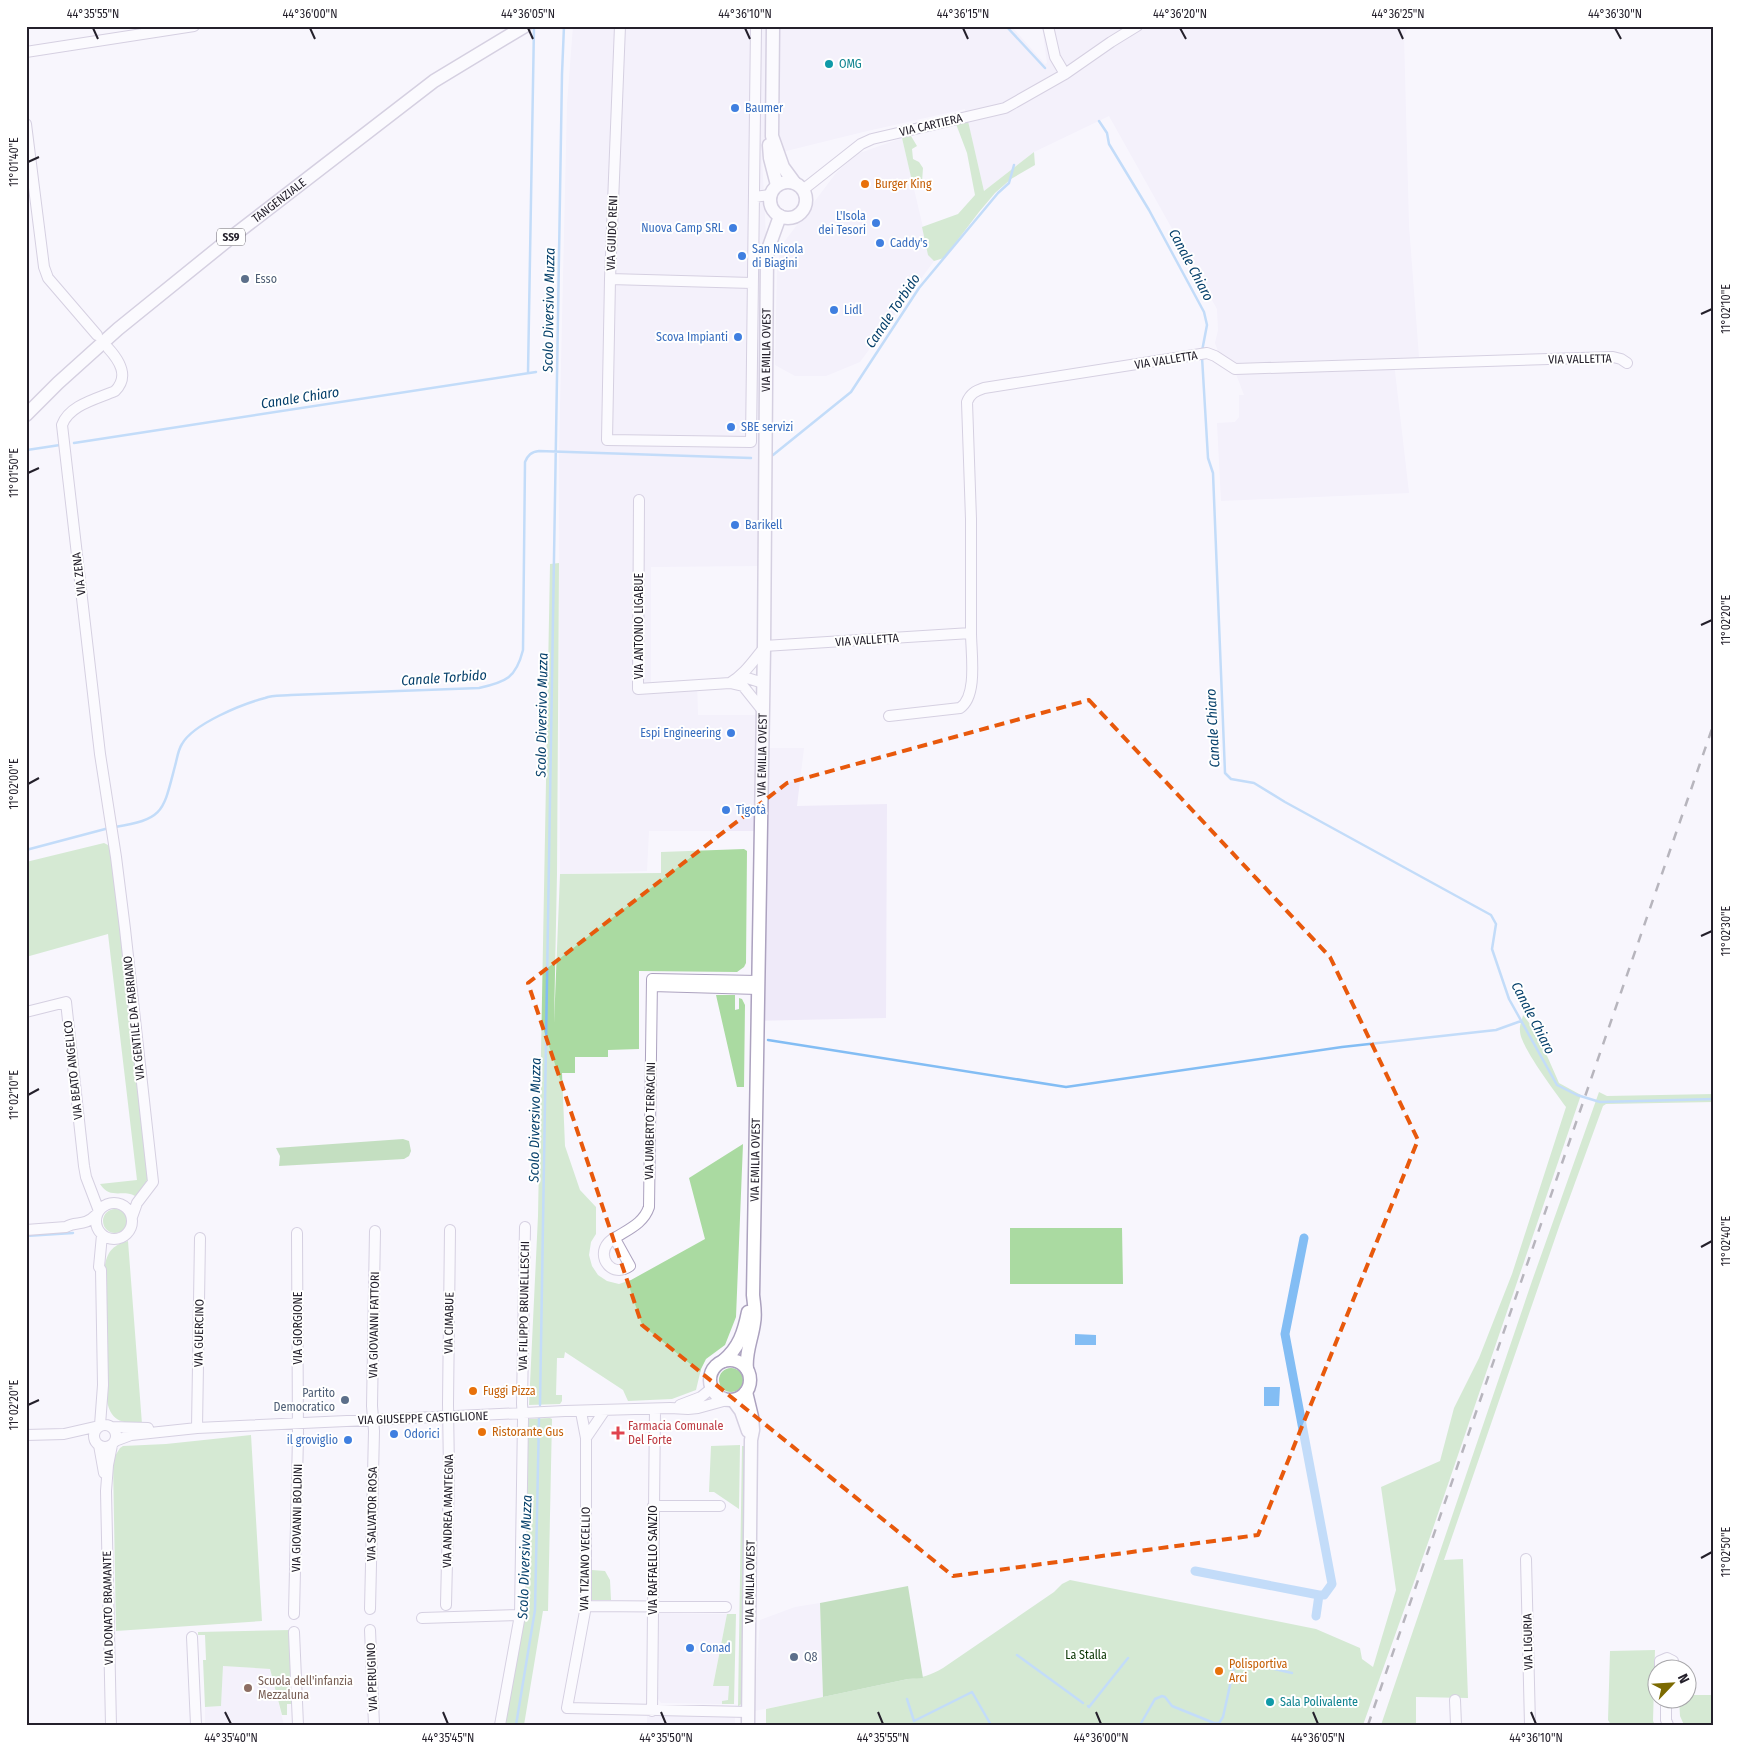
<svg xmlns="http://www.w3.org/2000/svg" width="1740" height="1751" font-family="'Fira Sans Condensed',sans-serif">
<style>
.built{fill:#efeaf9}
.green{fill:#aadaa1}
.forest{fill:#85c479}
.water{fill:#83bdf4}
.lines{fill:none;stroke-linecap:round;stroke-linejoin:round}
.stream{stroke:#83bdf4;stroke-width:2.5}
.canal{stroke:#83bdf4;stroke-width:9}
.minor-casing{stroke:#aca2bf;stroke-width:12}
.major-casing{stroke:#aca2bf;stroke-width:15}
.minor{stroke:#fff;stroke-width:10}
.major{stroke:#fff;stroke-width:12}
.rail{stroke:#69666f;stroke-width:2.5;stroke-dasharray:9 9;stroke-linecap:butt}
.marked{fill:none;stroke:#e8590c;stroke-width:4;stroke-dasharray:10 6;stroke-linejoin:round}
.ticks{fill:none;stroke:#24202b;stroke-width:2}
.culture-dot{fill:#0f9aa8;stroke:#fff;stroke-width:2}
.shop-dot{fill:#3f7fe0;stroke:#fff;stroke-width:2}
.food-dot{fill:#e8710a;stroke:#fff;stroke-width:2}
.service-dot{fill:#5c6f8a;stroke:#fff;stroke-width:2}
.health-dot{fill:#e0444e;stroke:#fff;stroke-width:2}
.education-dot{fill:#8d6e63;stroke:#fff;stroke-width:2}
.labels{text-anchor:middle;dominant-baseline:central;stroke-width:4;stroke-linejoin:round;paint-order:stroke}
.shield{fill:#fff;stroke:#66636b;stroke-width:1}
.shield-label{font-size:11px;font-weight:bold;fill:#24202b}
.culture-label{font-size:12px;fill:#0d838f;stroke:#fff;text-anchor:start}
.shop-label{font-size:12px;fill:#366cbe;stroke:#fff;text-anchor:start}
.street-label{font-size:12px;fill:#24202b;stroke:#fff}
.food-label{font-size:12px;fill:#c56008;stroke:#fff;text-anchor:start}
.service-label{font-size:12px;fill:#4e5e75;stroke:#fff;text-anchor:start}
.health-label{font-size:12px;fill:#be3a42;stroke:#fff;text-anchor:start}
.park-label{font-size:12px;fill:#083400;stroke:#fff}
.education-label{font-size:12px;fill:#785e54;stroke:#fff;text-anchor:start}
.water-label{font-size:14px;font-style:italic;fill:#06406b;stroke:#fff}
.neatline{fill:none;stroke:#24202b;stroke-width:2}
.ticks-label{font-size:12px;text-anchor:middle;fill:#24202b}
</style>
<rect width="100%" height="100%" fill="#f8f6fd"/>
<path class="built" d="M573,26H1011L1045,64L1047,63L1042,26H1408L1404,37L1409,226L1419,357L1237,363L1219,354L1215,343L1218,330L1217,309L1109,116L1034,152L984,191L965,109L863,132L762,157L766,237L759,442V566L651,567V682L697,680L698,715H768L770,748H804L797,806L887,804L886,1018L750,1021L754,831H649L647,871L560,874L559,453L567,104Z
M902,138L930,257L934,261L860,362L826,376H795L775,365L777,269L781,246L836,173L857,154Z
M1394,363L1409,493L1221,501L1217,423L1235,422L1239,417V395H1244L1236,374Z
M820,1603L823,1697L754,1711L760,1620L795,1607Z
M658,1613L727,1614L713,1685L729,1686V1700L722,1701V1704L661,1703L658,1699L659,1670L657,1669V1614Z
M223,1666L270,1669L284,1725H205V1707L221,1706Z
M647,1716H735V1725H647Z"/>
<path class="green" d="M968,121L984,191L1034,152L1035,165L1011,179L995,193L979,212L944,258L934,261L928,255L922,227L958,214L975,195L967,153L956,124Z
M911,136L917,146L912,149L913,159L919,162L923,168L922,182L914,190L902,138Z
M559,563L557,874L554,1024L560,874L661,873V852L744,849L747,851L746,963L744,967L737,972L639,971V1049L608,1050V1057H575V1073H562L565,1146L580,1190L596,1207V1234L591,1242L589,1255L592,1266L598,1275L607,1281L619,1284L631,1280L705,1239L689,1178L743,1144L736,1317L725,1345L706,1359L701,1369L696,1390L672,1399L628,1401L623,1390L565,1352L564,1358H557L556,1395H562V1401L560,1404L529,1405L538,1216L550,564Z
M104,843L108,845L112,850L149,1177L140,1192L135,1196C123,1189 110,1200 100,1184L137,1180L108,934L26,957V862Z
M716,995H735V1010L739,1009V998L742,999L745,1005L744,1087H737Z
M1523,1015L1537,1033L1559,1083L1581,1095L1430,1537L1363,1725H766V1709L908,1679C922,1678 931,1675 943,1668L1054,1592L1062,1584L1070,1580L1316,1629L1360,1648L1362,1659L1373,1667L1396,1590L1381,1487L1440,1461L1454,1408L1479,1358L1512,1274L1566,1107C1556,1093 1520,1046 1520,1031C1519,1026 1522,1020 1523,1015Z
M1599,1092L1607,1096L1714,1094V1102L1606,1104L1603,1106L1560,1224L1444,1560L1463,1559L1468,1698L1416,1697V1725H1381L1532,1281Z
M103 1221a12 12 0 1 1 24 0a12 12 0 1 1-24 0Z
M1010,1228H1122L1123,1284H1010Z
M128,1241L142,1424C125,1423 111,1423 107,1401L105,1265C108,1250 114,1245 128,1241Z
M719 1380a12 12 0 1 1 24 0a12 12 0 1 1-24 0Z
M550,1418L552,1419L548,1611H543L524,1725H503L526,1612L525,1609H522L526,1422L529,1419Z
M251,1435L262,1621L116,1631L113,1463L115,1456L120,1448L123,1446L166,1444Z
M740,1445L739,1509L714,1492H709L711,1446Z
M742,1446H746L743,1702L738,1707Z
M592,1570L605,1571L610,1580L611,1600H591Z
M727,1614H736L734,1704H722V1701L728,1700L729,1686H713Z
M291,1630L293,1704H287V1715H282L270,1669L223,1666L221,1706L205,1707L203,1660H206L205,1635H198V1632Z
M1655,1650L1653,1721L1655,1725H1611L1608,1720L1610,1651Z
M1688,1695H1714V1725H1684L1680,1716L1679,1699L1688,1698Z"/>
<path class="forest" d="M403,1139L409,1141L411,1151L409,1156L404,1159L279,1166L280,1156L276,1148Z
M908,1586L923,1678L908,1679L823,1697L820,1603Z"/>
<path class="water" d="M1075,1334L1096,1335V1345H1075Z
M1264,1387H1280L1279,1406H1264Z"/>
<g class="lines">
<path class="stream" d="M1006,26L1045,68
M1099,121L1107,133L1109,144L1149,210L1204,312L1207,325L1202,351
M1202,357L1208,458L1213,473L1225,773L1231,779L1254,783L1285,802L1491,915L1496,924L1492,949L1509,999L1557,1085L1577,1095L1600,1102L1714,1099
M528,373L534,26
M74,443L536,372
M27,450L60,445
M773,455L851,392L919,288L998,193L1009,183L1014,165
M115,827C164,819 163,812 175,766C177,759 178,750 182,744C193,724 242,704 265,698C273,695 283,696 291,695L479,688C506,682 516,678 523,650L525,462C528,455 531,452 539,451L751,458
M26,850L109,828
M768,1040L1066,1087L1342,1047L1496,1030L1521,1021
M26,1236L73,1233
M540,1405L562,74L564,26
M1017,1655L1083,1703
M907,1699L914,1721L972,1692L991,1725
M1088,1706L1089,1707L1128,1658
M516,1725L535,1610L539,1418
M1140,1725L1155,1699L1162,1696L1165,1697L1172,1706L1214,1723H1219L1223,1717L1234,1667L1238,1664L1244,1662L1292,1673"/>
<path class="canal" d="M1304,1238L1285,1334L1332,1584L1324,1595H1319L1316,1616
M1195,1571L1319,1595"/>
<g class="minor-casing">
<path id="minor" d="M620,26L610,279L607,440L751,442L756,26
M1048,26L1055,57L1065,74
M26,52L194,26
M26,124L44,267L48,278L97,335
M804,189L861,144L872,139L1005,108L1065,74L1111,42L1137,26
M754,197L770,195
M610,279L752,283
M108,348C119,360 130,376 115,391C97,399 69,405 62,425L100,754L116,857L125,929L153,1182L137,1203L132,1217
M639,500L638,689L730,683L743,686L763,711
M764,646L971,633V519L967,402C970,394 975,391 984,388L1207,353L1215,356L1235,369L1613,357L1621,359L1627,363
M738,678L744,677L763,683
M730,683C745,674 753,661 764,648
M889,716L960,708C978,696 971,653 971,633
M652,986L758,989
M26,1012L66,1002L84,1166L86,1177L99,1211
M96 1221a18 18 0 1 1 36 0a18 18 0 1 1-36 0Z
M26,1230L66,1227C77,1220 83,1228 97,1214
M615,1239L630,1266C612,1279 596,1257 608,1243C610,1240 615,1238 618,1236C631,1228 644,1222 649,1207L652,979L758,981
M680,1405L701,1397L712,1388
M581,1412L586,1438V1606L567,1708L748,1712
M94 1436a11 11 0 1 1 22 0a11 11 0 1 1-22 0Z
M100,1425L103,1385L101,1270L99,1267L102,1235
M112,1427L148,1428
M197,1428L200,1238
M26,1435L64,1434L99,1426
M586,1438L605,1410
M115,1441L131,1435L197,1428L565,1411L670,1408L688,1409L698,1408L727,1400
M99,1445L104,1473
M653,1506H720
M1526,1559L1530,1725
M446,1605L449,1473L448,1404L450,1230
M586,1606L726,1607
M370,1609L374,1431L372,1406L375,1231
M294,1614L298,1436L297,1233
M422,1618L520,1615
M370,1630L374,1725
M294,1632L298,1725
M192,1637L196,1725
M1660,1668V1661L1667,1658L1673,1661V1668
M1666,1698V1720L1668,1725
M1455,1700L1456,1725
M652,1711L655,1409
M111,1725L106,1491L108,1465L112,1445
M500,1725L520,1615L523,1419L522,1404L525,1227"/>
</g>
<g class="major-casing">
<g id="major">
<path d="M773,26L772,136L783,167L794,182"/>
<path d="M769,145L770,158L777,185"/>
<circle cx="788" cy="200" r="18"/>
<path id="s1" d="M26,415L58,383L118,329L233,236L434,81L525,26"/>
<circle cx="730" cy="1380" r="20"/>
<path d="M723,1361C739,1348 744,1332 748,1312"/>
<path id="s2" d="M747,1369C745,1353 752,1339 754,1323C756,1314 754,1305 753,1295L764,648L767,252L780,216"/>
<path d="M746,1392L752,1417L753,1430L751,1440L748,1725"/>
<path d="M733,1400L741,1411L748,1431"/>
</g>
</g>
<use href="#minor" class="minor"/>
<use href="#major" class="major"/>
<path class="rail" d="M1368,1725L1714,723"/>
</g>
<path d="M0 0H1740V1751H0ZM1089,700L1330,957L1418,1140L1258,1535L953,1576L642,1325L528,983L787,783Z" fill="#f8f6fd" fill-opacity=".55" fill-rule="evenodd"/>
<path class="marked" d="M1089,700L1330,957L1418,1140L1258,1535L953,1576L642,1325L528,983L787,783Z"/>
<path class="ticks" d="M93,28L98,39M310,28L315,39M528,28L533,39M745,28L750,39M963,28L968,39M1180,28L1186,39M1398,28L1403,39M1615,28L1621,39M28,162L39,157M1701,314L1712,309M28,473L39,468M1701,625L1712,620M28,784L39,778M1701,936L1712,931M28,1095L39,1089M1701,1247L1712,1241M28,1405L39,1400M1701,1558L1712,1552M225,1712L231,1724M443,1712L448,1724M661,1712L666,1724M878,1712L883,1724M1096,1712L1101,1724M1313,1712L1318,1724M1531,1712L1536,1724"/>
<g class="culture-dot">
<circle cx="829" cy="64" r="5"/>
<circle cx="1270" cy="1702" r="5"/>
</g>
<g class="shop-dot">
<circle cx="735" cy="108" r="5"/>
<circle cx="876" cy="223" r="5"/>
<circle cx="733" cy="228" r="5"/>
<circle cx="880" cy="243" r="5"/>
<circle cx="742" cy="256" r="5"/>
<circle cx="834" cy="310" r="5"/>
<circle cx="738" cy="337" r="5"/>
<circle cx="731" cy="427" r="5"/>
<circle cx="735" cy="525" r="5"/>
<circle cx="731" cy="733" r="5"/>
<circle cx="726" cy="810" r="5"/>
<circle cx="394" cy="1434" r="5"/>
<circle cx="348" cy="1440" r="5"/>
<circle cx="690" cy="1648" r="5"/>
</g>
<g class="food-dot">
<circle cx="865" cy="184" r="5"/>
<circle cx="473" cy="1391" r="5"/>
<circle cx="482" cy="1432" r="5"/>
<circle cx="1219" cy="1671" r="5"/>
</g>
<g class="service-dot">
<circle cx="245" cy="279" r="5"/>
<circle cx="345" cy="1400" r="5"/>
<circle cx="794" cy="1657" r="5"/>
</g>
<path class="health-dot" d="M615.5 1425.5h5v5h5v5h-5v5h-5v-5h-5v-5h5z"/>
<circle class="education-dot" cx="248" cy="1688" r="5"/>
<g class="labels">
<rect class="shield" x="217" y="228.5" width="28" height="17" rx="4"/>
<g class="shield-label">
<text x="231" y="237">SS9</text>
</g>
<g class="culture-label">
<text x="839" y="64">OMG</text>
<text x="1280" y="1702">Sala Polivalente</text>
</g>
<g class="shop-label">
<text x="745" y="108">Baumer</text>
<text x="866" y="216" text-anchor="end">L'Isola<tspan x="866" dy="14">dei Tesori</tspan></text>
<text x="723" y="228" text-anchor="end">Nuova Camp SRL</text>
<text x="890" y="243">Caddy's</text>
<text x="752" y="249">San Nicola<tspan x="752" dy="14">di Biagini</tspan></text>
<text x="844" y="310">Lidl</text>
<text x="728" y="337" text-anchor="end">Scova Impianti</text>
<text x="741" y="427">SBE servizi</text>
<text x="745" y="525">Barikell</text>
<text x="721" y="733" text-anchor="end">Espi Engineering</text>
<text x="736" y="810">Tigotà</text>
<text x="404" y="1434">Odorici</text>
<text x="338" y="1440" text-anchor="end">il groviglio</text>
<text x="700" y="1648">Conad</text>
</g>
<g class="street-label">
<text transform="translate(931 125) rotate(-13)">VIA CARTIERA</text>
<text stroke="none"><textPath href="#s1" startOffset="332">TANGENZIALE</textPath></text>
<text transform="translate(612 233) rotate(-88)">VIA GUIDO RENI</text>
<text stroke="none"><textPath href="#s2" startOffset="1020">VIA EMILIA OVEST</textPath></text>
<text transform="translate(1580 359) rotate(-1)">VIA VALLETTA</text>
<text transform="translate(1166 360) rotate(-9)">VIA VALLETTA</text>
<text transform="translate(79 574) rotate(-97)">VIA ZENA</text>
<text transform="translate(639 626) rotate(-90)">VIA ANTONIO LIGABUE</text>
<text transform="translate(867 640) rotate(-4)">VIA VALLETTA</text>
<text stroke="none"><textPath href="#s2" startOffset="615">VIA EMILIA OVEST</textPath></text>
<text transform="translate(134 1018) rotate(-96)">VIA GENTILE DA FABRIANO</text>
<text transform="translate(73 1070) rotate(-96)">VIA BEATO ANGELICO</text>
<text transform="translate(650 1121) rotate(-89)">VIA UMBERTO TERRACINI</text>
<text stroke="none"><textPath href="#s2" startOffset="210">VIA EMILIA OVEST</textPath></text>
<text transform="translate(524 1306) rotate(-89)">VIA FILIPPO BRUNELLESCHI</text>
<text transform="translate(449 1323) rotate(-89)">VIA CIMABUE</text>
<text transform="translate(374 1325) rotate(-89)">VIA GIOVANNI FATTORI</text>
<text transform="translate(298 1328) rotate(-90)">VIA GIORGIONE</text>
<text transform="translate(199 1333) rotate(-89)">VIA GUERCINO</text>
<text transform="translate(423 1418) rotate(-2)">VIA GIUSEPPE CASTIGLIONE</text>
<text transform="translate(448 1511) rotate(-89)">VIA ANDREA MANTEGNA</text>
<text transform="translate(372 1514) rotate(-89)">VIA SALVATOR ROSA</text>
<text transform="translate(297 1518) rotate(-89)">VIA GIOVANNI BOLDINI</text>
<text transform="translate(585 1559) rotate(-89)">VIA TIZIANO VECELLIO</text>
<text transform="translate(653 1560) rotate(-90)">VIA RAFFAELLO SANZIO</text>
<text transform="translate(750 1582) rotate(-89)">VIA EMILIA OVEST</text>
<text transform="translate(108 1608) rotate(-91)">VIA DONATO BRAMANTE</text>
<text transform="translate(1528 1642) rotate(-91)">VIA LIGURIA</text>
<text transform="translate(372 1677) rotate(-92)">VIA PERUGINO</text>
</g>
<g class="food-label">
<text x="875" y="184">Burger King</text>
<text x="483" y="1391">Fuggi Pizza</text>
<text x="492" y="1432">Ristorante Gus</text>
<text x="1229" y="1664">Polisportiva<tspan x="1229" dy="14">Arci</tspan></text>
</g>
<g class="service-label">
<text x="255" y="279">Esso</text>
<text x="335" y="1393" text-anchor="end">Partito<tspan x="335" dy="14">Democratico</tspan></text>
<text x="804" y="1657">Q8</text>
</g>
<g class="health-label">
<text x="628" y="1426">Farmacia Comunale<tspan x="628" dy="14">Del Forte</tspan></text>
</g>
<g class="park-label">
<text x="1086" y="1655">La Stalla</text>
</g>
<g class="education-label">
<text x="258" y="1681">Scuola dell'infanzia<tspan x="258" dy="14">Mezzaluna</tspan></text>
</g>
<g class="water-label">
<text transform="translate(1191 265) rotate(62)">Canale Chiaro</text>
<text transform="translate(549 310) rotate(-89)">Scolo Diversivo Muzza</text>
<text transform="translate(893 311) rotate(-56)">Canale Torbido</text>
<text transform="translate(300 398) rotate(-9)">Canale Chiaro</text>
<text transform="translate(444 678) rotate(-4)">Canale Torbido</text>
<text transform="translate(542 715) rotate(-89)">Scolo Diversivo Muzza</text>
<text transform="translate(1213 728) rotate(-93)">Canale Chiaro</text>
<text transform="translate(1533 1018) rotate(63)">Canale Chiaro</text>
<text transform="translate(535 1120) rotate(-89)">Scolo Diversivo Muzza</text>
<text transform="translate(525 1557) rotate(-88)">Scolo Diversivo Muzza</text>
</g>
</g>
<rect width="1740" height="1751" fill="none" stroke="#ffffff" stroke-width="55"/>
<g transform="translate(1672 1684) rotate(65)"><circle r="24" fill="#ffffff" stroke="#a7a6aa"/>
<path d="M0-4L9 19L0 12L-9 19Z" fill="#7c6a01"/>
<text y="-8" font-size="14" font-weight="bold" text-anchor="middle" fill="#24202b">N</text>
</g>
<rect x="28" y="28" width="1684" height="1696" class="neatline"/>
<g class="ticks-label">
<text x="93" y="18">44°35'55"N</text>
<text x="310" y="18">44°36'00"N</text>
<text x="528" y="18">44°36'05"N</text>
<text x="745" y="18">44°36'10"N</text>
<text x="963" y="18">44°36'15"N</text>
<text x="1180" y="18">44°36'20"N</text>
<text x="1398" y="18">44°36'25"N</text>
<text x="1615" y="18">44°36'30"N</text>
<text transform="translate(14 162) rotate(-90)" y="4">11°01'40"E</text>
<text transform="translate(1726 309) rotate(-90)" y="4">11°02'10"E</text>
<text transform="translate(14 473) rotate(-90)" y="4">11°01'50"E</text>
<text transform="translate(1726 620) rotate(-90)" y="4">11°02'20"E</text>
<text transform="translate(14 784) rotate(-90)" y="4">11°02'00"E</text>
<text transform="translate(1726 931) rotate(-90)" y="4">11°02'30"E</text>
<text transform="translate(14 1095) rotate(-90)" y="4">11°02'10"E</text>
<text transform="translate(1726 1241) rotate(-90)" y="4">11°02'40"E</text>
<text transform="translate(14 1405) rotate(-90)" y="4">11°02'20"E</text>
<text transform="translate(1726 1552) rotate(-90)" y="4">11°02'50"E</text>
<text x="231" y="1742">44°35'40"N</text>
<text x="448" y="1742">44°35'45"N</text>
<text x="666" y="1742">44°35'50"N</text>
<text x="883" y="1742">44°35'55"N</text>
<text x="1101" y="1742">44°36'00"N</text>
<text x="1318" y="1742">44°36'05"N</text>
<text x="1536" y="1742">44°36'10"N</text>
</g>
</svg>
